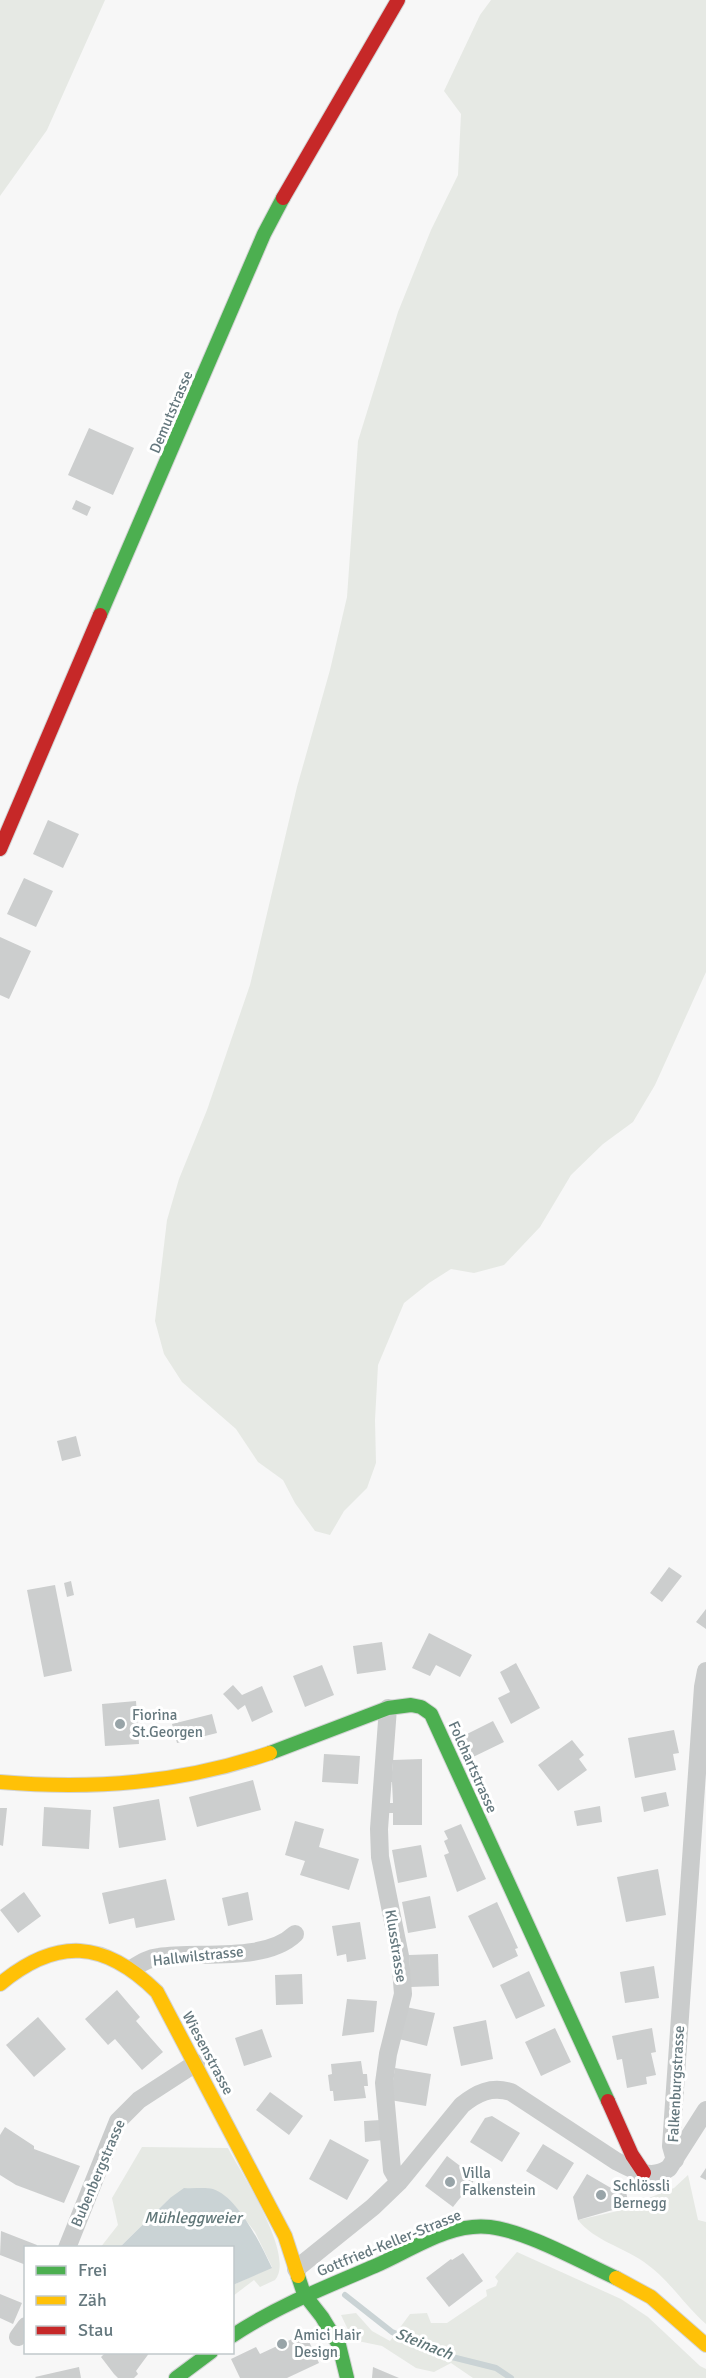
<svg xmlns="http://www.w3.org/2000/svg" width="706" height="2378" font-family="Signika,sans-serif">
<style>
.green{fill:#e6e9e4}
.water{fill:#cad3d5}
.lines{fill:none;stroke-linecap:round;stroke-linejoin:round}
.stream{stroke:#cad3d5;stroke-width:6}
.building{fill:#cccece}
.fast-casing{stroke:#d3d4d5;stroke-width:16}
.slow-casing{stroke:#d3d4d5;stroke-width:16}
.jam-casing{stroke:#d3d4d5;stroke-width:16}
.street{stroke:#cacccc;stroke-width:18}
.fast{stroke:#4caf50;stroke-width:14}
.slow{stroke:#ffc107;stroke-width:14}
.jam{stroke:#c62828;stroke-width:14}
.poi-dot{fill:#98a4a8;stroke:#fff;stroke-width:2}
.labels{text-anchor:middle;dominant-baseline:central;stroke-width:6;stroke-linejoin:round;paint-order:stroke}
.street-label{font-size:15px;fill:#65787e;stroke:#fff}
.poi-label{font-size:15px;fill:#65787e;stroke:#fff;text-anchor:start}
.water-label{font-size:16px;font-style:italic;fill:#607678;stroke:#fff}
</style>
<rect width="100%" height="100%" fill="#f7f7f7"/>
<path class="green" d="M0,0H105L47,130L0,196Z
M491,0H706V972L655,1085L633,1122L603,1144L571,1175L540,1227L504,1265L474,1273L451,1269L429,1283L404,1303L378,1365L375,1420L376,1463L367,1488L344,1511L330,1535L315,1531L295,1503L283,1480L258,1462L236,1429L182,1382L164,1354L155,1321L167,1220L179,1179L207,1110L250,985L297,787L330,670L347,597L358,441L398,312L431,230L458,175L461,114L444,91L480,15Z
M142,2147L228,2148C241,2173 296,2256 275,2280L260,2287L254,2280L233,2296V2285L272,2267L255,2232L234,2205L170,2198L120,2247L100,2248L118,2225L112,2198Z
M688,2175L698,2220L706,2222V2324C683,2304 669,2279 644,2262C621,2246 595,2241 578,2220L644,2205L646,2199L674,2188Z
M517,2252L621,2299L648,2317L700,2366L706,2369V2378H473L451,2363L434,2372L416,2368L382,2346L353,2340L341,2315L356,2313L372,2331L390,2341L410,2314L427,2313L431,2323H447L487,2296L486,2290L496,2286L498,2281L495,2277Z"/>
<path class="water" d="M184,2188C193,2189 204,2187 213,2189C238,2197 261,2245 272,2268L233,2285L232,2248L120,2247L170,2198Z"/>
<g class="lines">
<path class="stream" d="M345,2295L392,2332L448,2356L496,2368L511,2378"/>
</g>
<path class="building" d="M89,428L134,448L113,495L68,475Z
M76,500L91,507L87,516L72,509Z
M48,820L79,834L63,868L33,854Z
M24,878L53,891L36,927L7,914Z
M0,937L31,951L9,999L0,995Z
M76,1436L81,1456L62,1461L57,1441Z
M669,1567L682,1576L662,1602L650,1593Z
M71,1581L74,1595L67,1597L64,1583Z
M55,1585L72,1671L44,1677L27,1590Z
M706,1609V1629L696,1622Z
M429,1633L472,1655L460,1677L436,1665L430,1676L412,1668Z
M382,1642L386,1670L357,1674L353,1646Z
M516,1663L540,1708L511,1724L498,1698L510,1692L500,1672Z
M322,1665L334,1695L305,1707L293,1676Z
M233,1685L242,1695L262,1686L273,1712L252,1722L245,1705L238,1710L223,1694Z
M136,1701L139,1744L105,1746L102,1704Z
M212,1714L217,1733L177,1743L172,1724Z
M493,1721L504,1742L471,1758L461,1737Z
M674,1730L679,1753L673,1754L676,1770L635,1778L628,1738Z
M572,1740L584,1755L579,1759L587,1770L558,1791L538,1765Z
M324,1754L360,1756L358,1784L322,1782Z
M422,1759V1825H393V1813H389V1803H393L392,1782H389V1773L392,1772L393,1760Z
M253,1780L261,1810L197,1827L189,1797Z
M666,1792L669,1806L644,1812L641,1797Z
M159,1799L166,1840L119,1848L113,1807Z
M600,1806L602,1822L577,1826L574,1811Z
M44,1807L91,1810L89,1849L42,1846Z
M0,1808H7L3,1846L0,1845Z
M295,1821L324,1829L319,1847L359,1859L349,1890L300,1875L305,1861L285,1855Z
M461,1824L486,1879L457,1892L444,1855L449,1853L444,1841L448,1839L444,1831Z
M421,1845L427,1877L398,1883L392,1850Z
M658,1869L666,1915L626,1922L617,1877Z
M166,1879L175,1920L136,1928L134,1918L109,1924L102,1893Z
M24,1892L41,1916L18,1933L0,1910Z
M248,1892L253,1920L228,1926L222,1898Z
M430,1896L436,1928L408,1933L402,1902Z
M497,1902L518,1948L515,1949L518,1956L493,1968L468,1916Z
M360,1922L366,1959L347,1962L346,1954L337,1956L332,1926Z
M438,1954L439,1986L410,1987L409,1955Z
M654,1966L659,1998L625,2003L620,1972Z
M529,1971L545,2006L516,2019L500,1985Z
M302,1974L303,2004L276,2005L275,1975Z
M117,1990L140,2017L136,2021L163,2052L142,2070L115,2039L108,2045L85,2019Z
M347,1999L377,2001L374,2032L342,2036Z
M406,2007L435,2013L427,2046L399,2039Z
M38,2017L66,2049L34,2077L6,2045Z
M486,2020L493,2059L461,2066L453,2027Z
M555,2028L571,2062L541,2076L525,2042Z
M652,2028L656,2052L651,2053L656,2075L646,2077L647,2084L627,2088L622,2059L617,2060L612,2036Z
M262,2029L272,2057L244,2066L235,2038Z
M361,2061L363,2074H367L368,2086H364L366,2098L334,2101L333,2091H330L328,2075L332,2074L331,2064Z
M395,2068L431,2074L426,2106L390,2100Z
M270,2092L303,2116L289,2135L256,2110Z
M492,2116L520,2133L502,2162L470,2142L485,2118Z
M381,2120L383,2140L365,2142L364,2121Z
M5,2127L34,2146V2149L80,2166L64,2203L16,2185L0,2175V2135Z
M330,2139L369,2160L347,2200L309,2179Z
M543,2144L574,2163L557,2190L526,2171Z
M447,2156L476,2178L453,2207L425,2186Z
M706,2168V2180L700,2177Z
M587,2174L611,2188L619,2187L626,2192L628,2201L623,2207L578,2220L573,2197Z
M1,2231L37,2245L36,2248H26V2265L0,2255Z
M463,2253L483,2281L449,2307L426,2278L451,2259L452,2260Z
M0,2294L22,2303L13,2324L0,2318Z
M305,2333L319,2363L287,2378H240L231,2359L256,2347L260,2354Z
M106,2352H150L136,2371L138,2374L134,2378H118L114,2374L101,2357Z
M79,2367L81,2378H36L35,2377Z
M373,2367L399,2378H372Z"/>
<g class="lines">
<g class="fast-casing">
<path id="fast" d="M100,615L264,234L283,198
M270,1753L388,1708L411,1705L421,1707L431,1714L608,2101
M298,2276L304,2294L322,2317L339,2345L347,2378
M232,2336C277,2306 326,2287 375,2266C410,2251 450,2222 490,2227C526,2231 581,2262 616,2278
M176,2378L211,2352"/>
</g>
<g class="slow-casing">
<path id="slow" d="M0,1782C93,1790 181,1783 270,1753
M0,1984C57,1937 104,1940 157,1992L285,2236L298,2276
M616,2278L651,2297L706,2345"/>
</g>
<g class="jam-casing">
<path id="jam" d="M283,198L398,0
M0,849L100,615
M608,2101L632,2155L644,2173"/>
</g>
<path class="street" d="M388,1708L379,1829L380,1857L400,1956L403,1994L388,2054L384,2083L392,2170L399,2182
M133,1968C141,1963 149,1958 159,1957C198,1951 265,1963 295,1934
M675,2160L671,2146L703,1687L706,1671
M67,2248L118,2121L139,2100L196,2063
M296,2269L373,2207L399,2182L462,2105C477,2093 491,2086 511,2092L616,2161C633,2170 652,2181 669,2168L706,2110
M18,2337L26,2326"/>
<use href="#fast" class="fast"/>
<use href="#slow" class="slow"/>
<use href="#jam" class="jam"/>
</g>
<g class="poi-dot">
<circle cx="120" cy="1724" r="6"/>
<circle cx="450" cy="2182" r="6"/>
<circle cx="601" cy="2195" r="6"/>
<circle cx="282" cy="2344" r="6"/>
</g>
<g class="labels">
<g class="street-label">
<text transform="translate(171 412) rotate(-67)">Demutstrasse</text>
<text transform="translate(473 1767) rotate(66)">Folchartstrasse</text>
<text transform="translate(396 1946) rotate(81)">Klusstrasse</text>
<text transform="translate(198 1956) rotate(-6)">Hallwilstrasse</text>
<text transform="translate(208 2053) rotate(62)">Wiesenstrasse</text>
<text transform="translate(676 2084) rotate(-87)">Falkenburgstrasse</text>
<text transform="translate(98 2173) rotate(-67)">Bubenbergstrasse</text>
<text transform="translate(389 2243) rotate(-22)">Gottfried-Keller-Strasse</text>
</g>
<g class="poi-label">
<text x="132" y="1715">Fiorina<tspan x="132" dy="17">St.Georgen</tspan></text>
<text x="462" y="2173">Villa<tspan x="462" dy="17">Falkenstein</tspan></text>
<text x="613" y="2186">Schlössli<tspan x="613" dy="17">Bernegg</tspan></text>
<text x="294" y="2335">Amici Hair<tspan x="294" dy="17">Design</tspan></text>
</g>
<g class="water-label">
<text x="193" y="2218">Mühleggweier</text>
<text transform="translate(424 2344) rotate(22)">Steinach</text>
</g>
</g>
<rect x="24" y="2246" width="210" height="108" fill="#ffffff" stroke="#c1c9cb" stroke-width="1.5"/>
<rect x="36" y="2266" width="30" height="9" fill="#4caf50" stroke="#c1c9cb" stroke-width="1.5"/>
<text x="78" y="2276" font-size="18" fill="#65787e">Frei</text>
<rect x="36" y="2296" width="30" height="9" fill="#ffc107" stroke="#c1c9cb" stroke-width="1.5"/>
<text x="78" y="2306" font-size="18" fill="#65787e">Zäh</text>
<rect x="36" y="2326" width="30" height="9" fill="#c62828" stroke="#c1c9cb" stroke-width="1.5"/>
<text x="78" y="2336" font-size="18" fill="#65787e">Stau</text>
</svg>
